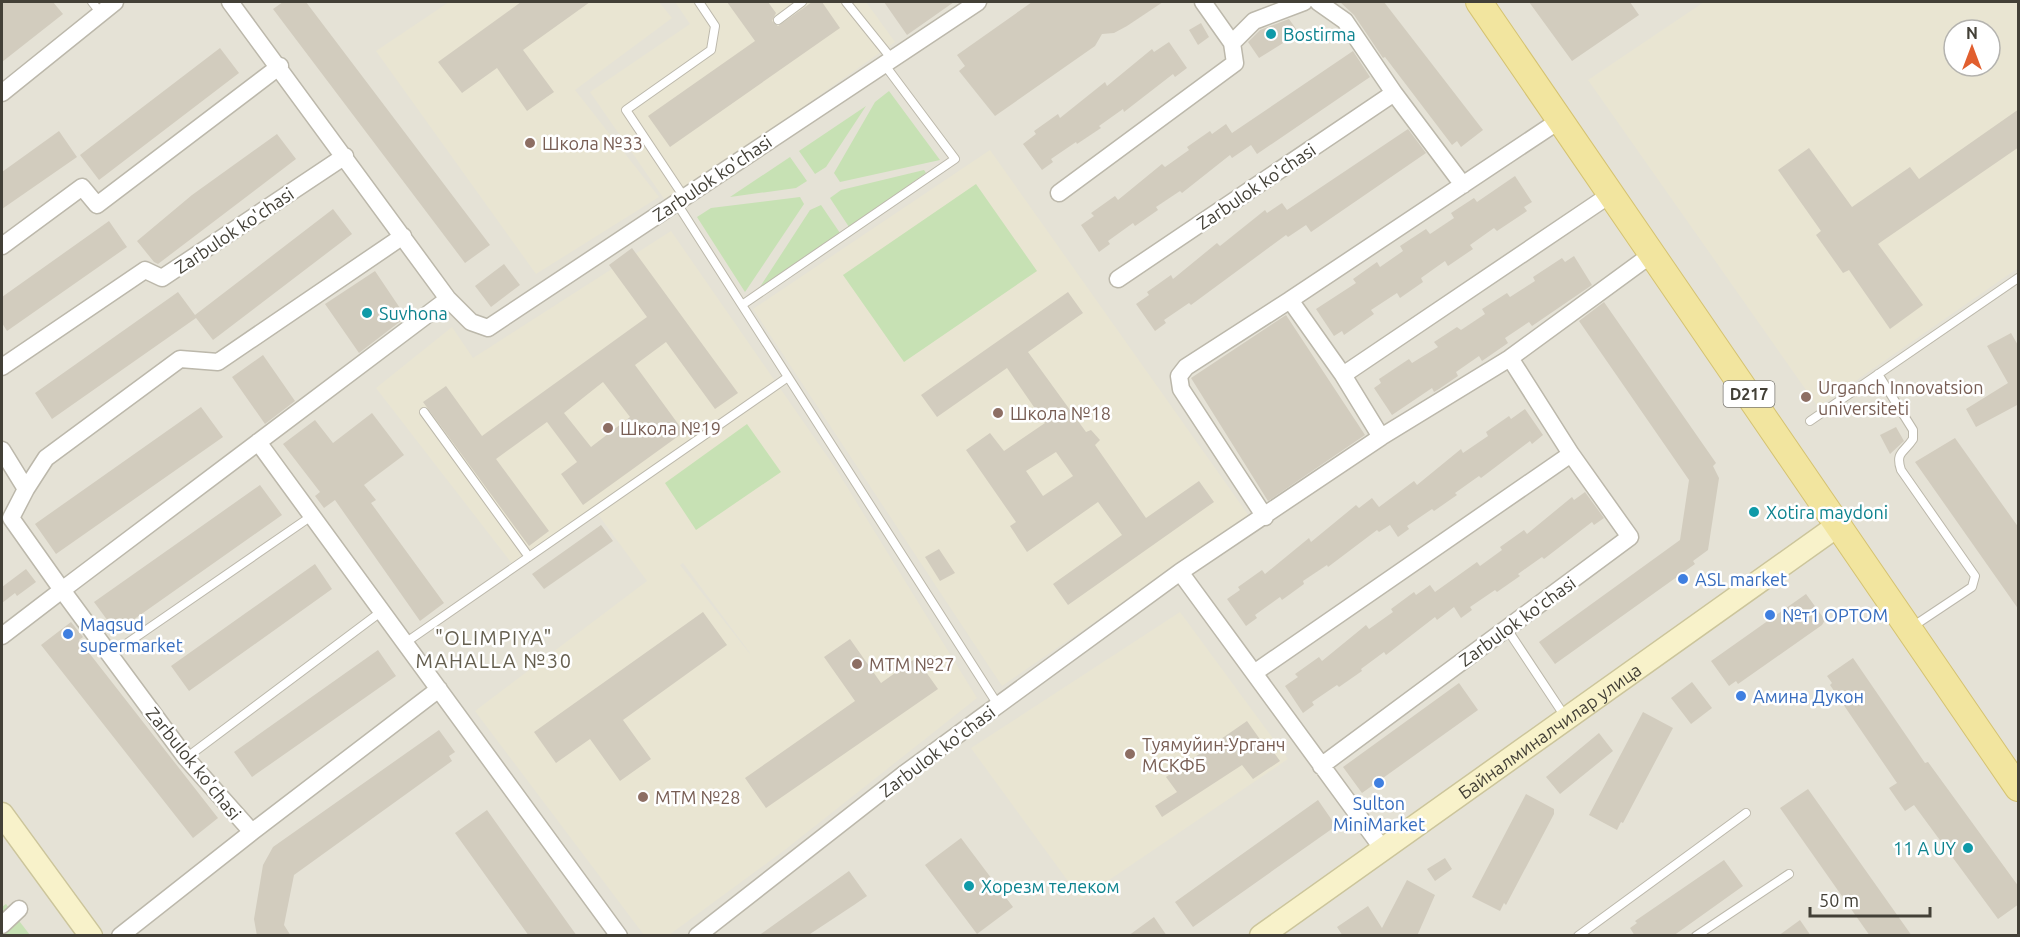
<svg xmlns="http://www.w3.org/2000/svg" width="2020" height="937" font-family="Ubuntu,sans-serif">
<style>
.residential{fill:#e5e2d6;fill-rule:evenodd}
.education{fill:#e9e5d2;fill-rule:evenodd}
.green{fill:#c7e1b4}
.building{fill:#d2ccbe;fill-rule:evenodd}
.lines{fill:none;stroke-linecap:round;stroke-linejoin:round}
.lane-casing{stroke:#bcb8ab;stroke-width:10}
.street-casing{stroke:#bcb8ab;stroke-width:19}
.secondary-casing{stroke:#ccc59b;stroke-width:25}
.primary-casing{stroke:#d5c371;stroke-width:28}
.lane{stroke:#fff;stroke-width:8}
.street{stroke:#fff;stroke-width:16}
.secondary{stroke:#f8f2ca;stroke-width:22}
.primary{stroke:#f2e59f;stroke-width:26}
.culture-dot{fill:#0f9aa8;stroke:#fff;stroke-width:2}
.education-dot{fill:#8d6e63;stroke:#fff;stroke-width:2}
.shop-dot{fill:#3f7fe0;stroke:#fff;stroke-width:2}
.labels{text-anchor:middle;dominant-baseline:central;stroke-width:5;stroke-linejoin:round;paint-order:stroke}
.shield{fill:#fff;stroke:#7b7973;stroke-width:1.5}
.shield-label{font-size:16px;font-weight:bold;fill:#434037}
.culture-label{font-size:18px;fill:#0d838f;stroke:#fff;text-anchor:start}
.education-label{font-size:18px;fill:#785e54;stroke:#fff;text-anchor:start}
.street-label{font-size:18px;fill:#434037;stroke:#fff}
.shop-label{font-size:18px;fill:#366cbe;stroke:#fff;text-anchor:start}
.neighbourhood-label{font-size:20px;letter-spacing:1.5px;fill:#655f4f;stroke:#fff}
</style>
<rect width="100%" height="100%" fill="#f1efe7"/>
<path class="residential" d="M2,2H2018V935L2,936ZM1954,30H1990V66H1954Z"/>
<path class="education" d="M449,2H659L672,18L575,90L659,197L536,274L376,51Z
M675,2H866L895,42L667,203L590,92L690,24Z
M1704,2H2018V268L1818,407L1588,80ZM1954,30H1990V66H1954Z
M990,150L1249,516L1002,686L753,309Z
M671,231L836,469L977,698L786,849L669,935H644L475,711L647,581L597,513L517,570L376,388L452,327L473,358ZM683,563L750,653V654L680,565Z
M1180,612L1288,759L1081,899L971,748Z"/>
<path class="green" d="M889,91L940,160L840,182L834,173L875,102Z
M866,106L826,167L815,174L799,151Z
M790,157L807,181L796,188L730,197Z
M924,170L926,173L849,227L830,198L841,190Z
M976,184L1037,271L904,362L843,275Z
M800,197L804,204L745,292L697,217L711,208Z
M821,205L842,236L758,290L810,210Z
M747,424L781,472L696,530L665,483Z
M6,904L30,935L2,936V907Z"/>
<path class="building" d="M2,2H53L63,14L2,62Z
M283,2H306L490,245L465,263L273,9Z
M521,2H590L523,50L554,92L527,111L497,68L462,93L438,62Z
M727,2H768L776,13L772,21L778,26L812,2H822L840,28L670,147L648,116L755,41Z
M884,2H954L907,35Z
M1032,2H1163L1127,26L1114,33L1102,34L1095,46L995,116L959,71L965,66L957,55Z
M1340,2H1384L1483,130L1461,147L1457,141L1452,145L1385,57L1383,58L1354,15Z
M1529,2H1630L1639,15L1572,61Z
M1289,19L1299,33L1259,58L1248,42L1260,30Z
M1201,23L1209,37L1198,45L1189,30Z
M1169,42L1187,68L1175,77L1173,74L1124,112L1123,109L1099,126L1101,128L1077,144L1076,142L1051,159L1053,162L1042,170L1023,144L1036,134L1034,131L1058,114L1060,118L1105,82L1107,86L1152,49L1154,52Z
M220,48L239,73L99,180L80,155Z
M1353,51L1370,77L1257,154L1251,145L1232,158L1230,155L1182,193L1180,191L1156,207L1158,210L1135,226L1133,223L1108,241L1110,244L1099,252L1081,225L1094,216L1091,213L1115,196L1118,200L1162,164L1165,167L1189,150L1187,147L1210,131L1212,134L1226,124L1232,133Z
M2019,109V147L1878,244L1923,305L1890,329L1849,270L1843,273L1816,235L1821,231L1778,170L1809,148L1852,207L1910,167L1919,179Z
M1408,129L1426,153L1311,232L1306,225L1288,237L1286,235L1191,305L1189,303L1164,320L1166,323L1155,331L1136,304L1149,295L1147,292L1171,275L1173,279L1217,243L1220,246L1265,210L1267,213L1282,203L1287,210Z
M59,131L77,157L2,209V172Z
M277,134L296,159L158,264L154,262L137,241L192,195Z
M1515,176L1532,202L1524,207L1527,211L1497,231L1494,228L1470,245L1473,249L1448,266L1445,261L1421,278L1423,282L1400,298L1397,293L1371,310L1374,314L1344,335L1342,331L1334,336L1316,309L1356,283L1353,279L1377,262L1380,267L1403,251L1400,246L1426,229L1430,234L1454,218L1451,213L1474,198L1477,202Z
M333,209L352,234L213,340L196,318L52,419L35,393L178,292L195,315Z
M109,221L127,247L7,331L2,323V297Z
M632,248L738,393L715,409L666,342L635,365L684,432L583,505L561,474L577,462L547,422L496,459L549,531L529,546L423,402L446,386L482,436L647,317L609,265ZM603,382L630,417L591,447L564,413Z
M1574,256L1592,285L1532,326L1529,322L1505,338L1508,343L1482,361L1479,356L1456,372L1458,376L1439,389L1434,392L1432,388L1392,415L1374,388L1381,383L1379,379L1409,359L1412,363L1438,347L1434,342L1457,327L1461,330L1485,314L1482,309L1507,293L1510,297L1535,281L1533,277L1562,258L1565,262Z
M504,264L520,285L491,307L475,286Z
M375,271L406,317L359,353L325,304Z
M1068,292L1083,313L1028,352L1086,432L1091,430L1100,440L1095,445L1146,518L1199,481L1214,502L1068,605L1053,584L1122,535L1098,502L1027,552L1010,526L1016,522L966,450L990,433L1004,451L1045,423L1007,368L937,417L921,395ZM1056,452L1073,476L1043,496L1026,471Z
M1604,302L1716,463L1713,466L1719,478L1708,550L1693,561L1695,564L1555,664L1539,642L1680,540L1689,480L1579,321Z
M1286,315L1365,435L1268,501L1191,378Z
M2011,333L2019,347V404L1976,427L1966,409L2008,383L1987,346Z
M263,355L295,401L265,424L232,377Z
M201,407L223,437L56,554L35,524Z
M1525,409L1543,435L1532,444L1530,441L1481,478L1479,476L1455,493L1457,495L1434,511L1432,509L1407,526L1409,529L1398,537L1390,525L1379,532L1377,530L1328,567L1327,565L1303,581L1304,584L1282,600L1280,597L1255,615L1257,618L1246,626L1227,599L1240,590L1238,587L1262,570L1265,574L1309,538L1311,542L1356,505L1359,508L1372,498L1379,507L1414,481L1417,485L1461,449L1463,453L1488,436L1486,432L1509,416L1511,419Z
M372,413L404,455L364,485L376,500L371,503L444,603L420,621L335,500L324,508L315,496L320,492L283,444L315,420L333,443Z
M1896,427L1904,441L1890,454L1880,435Z
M1955,438L2019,528V610L1915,462Z
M260,485L282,515L116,632L94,602Z
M1585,492L1604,518L1594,525L1592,522L1544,559L1542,557L1518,574L1520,576L1497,592L1495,590L1470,607L1472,610L1461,618L1454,607L1437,620L1435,617L1386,655L1384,652L1361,669L1362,671L1339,687L1337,685L1312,702L1314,705L1303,713L1285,686L1298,677L1295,674L1319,657L1322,661L1366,625L1369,629L1393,612L1391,609L1414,592L1416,595L1430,585L1435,592L1477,562L1480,566L1502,550L1500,547L1524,530L1527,534L1572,497L1574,500Z
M601,525L613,541L544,589L532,574Z
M939,549L955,573L940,581L925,557Z
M315,564L332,589L189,691L171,666Z
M26,569L36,582L17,596L15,593L2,603V587Z
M1806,594L1825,620L1822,625L1738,684L1736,681L1729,686L1711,661Z
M703,612L727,645L623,720L651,759L620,781L590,739L556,763L534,732Z
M71,622L83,637L79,640L218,818L193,838L41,645Z
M850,639L881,683L916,658L938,689L766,808L745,778L855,701L824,657Z
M378,650L396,676L252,777L234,752Z
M1853,658L1925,763L1928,762L2019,887V904L1998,919L1914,805L1905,811L1889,788L1897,783L1830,685L1832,683L1827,676Z
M1692,682L1712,708L1691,724L1671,698Z
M1459,683L1478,710L1362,793L1343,767Z
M1643,712L1673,728L1623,823L1621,822L1617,830L1589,815Z
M1247,721L1269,752L1272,750L1280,761L1253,779L1242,765L1162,817L1155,806L1177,792L1166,777Z
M439,730L455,752L449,756L452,761L294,875L284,925L291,936H257L254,919L263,865L273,847Z
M1599,733L1613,751L1560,794L1546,777Z
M1808,789L1912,936H1870L1780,808Z
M1526,794L1554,809V814L1506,905L1504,903L1500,911L1472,897Z
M1318,800L1336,826L1193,927L1175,902Z
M487,810L577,936H529L455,833Z
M961,838L1013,907L977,934L925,865Z
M1445,858L1452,869L1435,881L1427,869Z
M1724,860L1743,886L1673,936H1635L1630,928L1637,923L1635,921Z
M849,871L867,896L854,905L807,936H758Z
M1407,880L1435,895L1417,936H1343L1337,927L1368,906L1382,928Z
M1154,917L1167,936H1128Z
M1800,920L1811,936H1778Z"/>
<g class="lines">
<g class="lane-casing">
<path id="lane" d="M92,2L100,12
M846,2L891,58
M778,20L802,2
M684,197L626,110L711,50L715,26L699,2
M676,202L998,705
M742,305L955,159L884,64
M1878,374L1913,430V439C1904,453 1895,452 1901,470L1975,576L1972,587L1912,627
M424,412L529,557
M1810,421L2018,278
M1507,629L1566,718
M405,643L788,377
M110,655L313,515
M186,758L382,611
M1578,936L1746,813
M1696,936L1789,874"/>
</g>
<g class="street-casing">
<path id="street" d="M230,2L448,299L471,322L488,328L978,2
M1203,2L1232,43
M1318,2L1345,21L1394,93
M2,93L115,2
M1059,193L1235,63L1232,43L1254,21L1304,2
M2,246L82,187L97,205L280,66
M1118,279L1394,93L1463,185
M1510,358L1652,254
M2,367L145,270L162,278L345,156
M1343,375L1611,194
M258,442L619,936
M2,450L26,489L11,518L62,590L2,636
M26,489L46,458L180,359L218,362L403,236
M1265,517L1181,389L1179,376L1186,367L1290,300
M1254,673L1571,454
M439,689L252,832L186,758L62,590L448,299
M1321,766L1630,537L1571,454L1510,358L1381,437
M1382,848L1180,572L1381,437L1343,375L1290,300L1560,120
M2,925L19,909
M120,936L252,832
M697,936L904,774L1180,572"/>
</g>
<g class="secondary-casing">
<g id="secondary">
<path d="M2,814L91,936"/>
<path id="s1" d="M1261,936L1837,526"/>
</g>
</g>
<g class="primary-casing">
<path id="primary" d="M1479,2L2018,788"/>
</g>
<use href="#lane" class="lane"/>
<use href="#street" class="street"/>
<use href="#secondary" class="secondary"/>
<use href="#primary" class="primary"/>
</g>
<g class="culture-dot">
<circle cx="1271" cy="34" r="6"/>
<circle cx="367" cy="313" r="6"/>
<circle cx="1754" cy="512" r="6"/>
<circle cx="1968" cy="848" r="6"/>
<circle cx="969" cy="886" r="6"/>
</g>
<g class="education-dot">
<circle cx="530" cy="143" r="6"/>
<circle cx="1806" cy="397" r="6"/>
<circle cx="998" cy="413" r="6"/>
<circle cx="608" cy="428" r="6"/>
<circle cx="857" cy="664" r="6"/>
<circle cx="1130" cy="754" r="6"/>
<circle cx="643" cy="797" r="6"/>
</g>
<g class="shop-dot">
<circle cx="1683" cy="579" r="6"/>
<circle cx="1770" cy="615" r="6"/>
<circle cx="68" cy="634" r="6"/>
<circle cx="1741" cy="696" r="6"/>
<circle cx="1379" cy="783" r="6"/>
</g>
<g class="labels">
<rect class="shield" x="1723.5" y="381" width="51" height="26" rx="4.5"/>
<g class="shield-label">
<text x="1749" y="394">D217</text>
</g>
<g class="culture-label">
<text x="1283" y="34">Bostirma</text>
<text x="379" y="313">Suvhona</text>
<text x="1766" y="512">Xotira maydoni</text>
<text x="1956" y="848" text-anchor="end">11 A UY</text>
<text x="981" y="886">Хорезм телеком</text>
</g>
<g class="education-label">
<text x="542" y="143">Школа №33</text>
<text x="1818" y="387">Urganch Innovatsion<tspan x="1818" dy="21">universiteti</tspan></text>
<text x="1010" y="413">Школа №18</text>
<text x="620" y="428">Школа №19</text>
<text x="869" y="664">MTM №27</text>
<text x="1142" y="744">Туямуйин-Урганч<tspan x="1142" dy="21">МСКФБ</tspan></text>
<text x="655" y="797">MTM №28</text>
</g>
<g class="street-label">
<text transform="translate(712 178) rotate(-34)">Zarbulok ko'chasi</text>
<text transform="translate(1256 186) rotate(-34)">Zarbulok ko'chasi</text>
<text transform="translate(234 230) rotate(-34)">Zarbulok ko'chasi</text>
<text transform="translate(1517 621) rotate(-36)">Zarbulok ko'chasi</text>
<text stroke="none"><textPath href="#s1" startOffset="354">Байналминалчилар улица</textPath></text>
<text transform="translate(937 751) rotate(-37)">Zarbulok ko'chasi</text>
<text transform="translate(194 763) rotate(51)">Zarbulok ko'chasi</text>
</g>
<g class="shop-label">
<text x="1695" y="579">ASL market</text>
<text x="1782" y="615">№т1 OPTOM</text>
<text x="80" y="624">Maqsud<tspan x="80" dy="21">supermarket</tspan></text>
<text x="1753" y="696">Амина Дукон</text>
<text x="1379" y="803" text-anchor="middle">Sulton<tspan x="1379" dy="21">MiniMarket</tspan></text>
</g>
<g class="neighbourhood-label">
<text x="494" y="637">"OLIMPIYA"<tspan x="494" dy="23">MAHALLA №30</tspan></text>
</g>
</g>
<rect width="2020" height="937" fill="none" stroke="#434037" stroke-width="6"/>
<g transform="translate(1972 48)"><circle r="28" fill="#ffffff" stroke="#b4b3af" stroke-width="1.5"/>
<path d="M0-4.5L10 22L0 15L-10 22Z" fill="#e15f2f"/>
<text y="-9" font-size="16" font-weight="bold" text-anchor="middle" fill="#434037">N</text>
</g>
<path d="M1810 907v9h120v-9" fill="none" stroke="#434037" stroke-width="3"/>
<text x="1819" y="907" font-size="18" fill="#434037" stroke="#ffffff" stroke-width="4.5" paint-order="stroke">50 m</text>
</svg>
